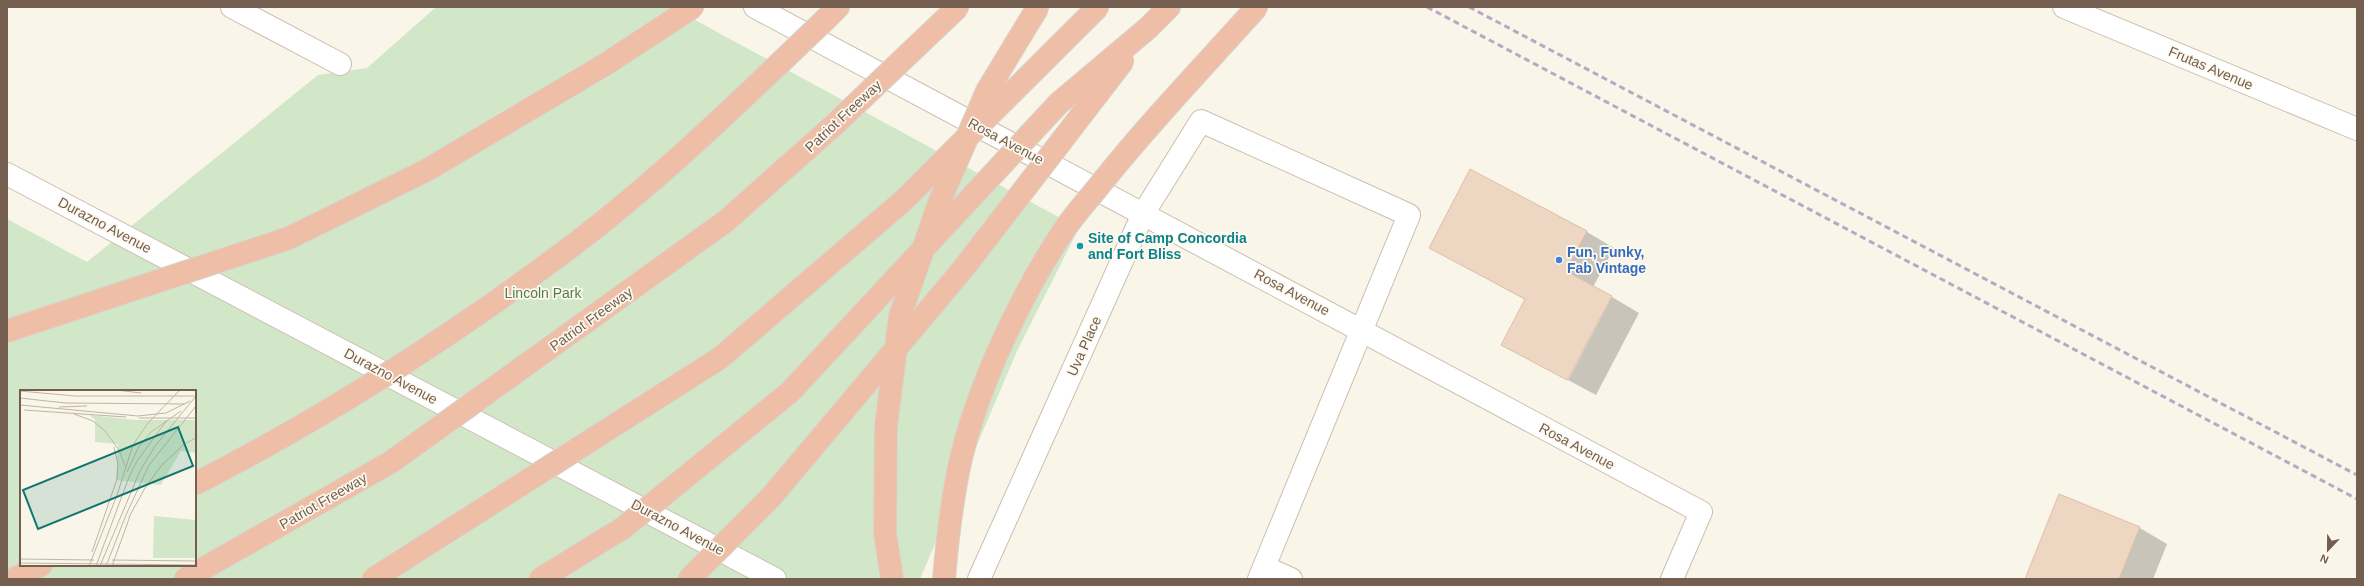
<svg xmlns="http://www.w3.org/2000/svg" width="2364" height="586" font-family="Arial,sans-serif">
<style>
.green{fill:#d2e7c8;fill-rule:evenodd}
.shadow{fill:#0003}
.building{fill:#edd7c3;stroke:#debfa5}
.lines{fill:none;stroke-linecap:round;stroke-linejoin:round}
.minor-casing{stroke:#ccbeb0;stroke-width:24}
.highway-casing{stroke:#d8d2ce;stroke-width:24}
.minor{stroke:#fff;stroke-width:22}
.highway{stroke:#eebfa6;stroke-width:22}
.rail{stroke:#b9a8c4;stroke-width:3;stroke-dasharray:6 4;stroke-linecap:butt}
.highway-bridge-casing{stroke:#d8d2ce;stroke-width:24;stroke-linecap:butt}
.highway-bridge{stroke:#eebfa6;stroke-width:22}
.culture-dot{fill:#0f9aa8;stroke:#fdf9ef;stroke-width:1.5}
.shop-dot{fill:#3f7fe0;stroke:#fdf9ef;stroke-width:1.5}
.labels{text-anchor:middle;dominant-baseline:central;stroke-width:3.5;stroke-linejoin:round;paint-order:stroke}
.street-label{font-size:14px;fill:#735e4f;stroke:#fdf9ef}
.culture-label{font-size:14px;font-weight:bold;fill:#0d838f;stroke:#fdf9ef;text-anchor:start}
.shop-label{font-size:14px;font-weight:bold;fill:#366cbe;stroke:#fdf9ef;text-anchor:start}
.park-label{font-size:14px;fill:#557c4b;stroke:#fdf9ef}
.inset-road{fill:none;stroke:#c0b4a6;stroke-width:1}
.view{fill:#0f766e;fill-opacity:0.15;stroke:#0f766e;stroke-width:2}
.inset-edge{fill:none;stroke:#735e4f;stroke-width:2}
</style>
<rect width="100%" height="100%" fill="#faf5e9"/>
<path class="green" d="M436,7H671L1079,228L1017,351L920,579H7V219L87,262L318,75L367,68ZM21,391H195V565H21Z"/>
<path class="shadow" d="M1587,232L1614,248L1593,287L1526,300L1458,263Z
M1612,297L1639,313L1596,395L1568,380Z
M2060,495L2140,528L2167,544L2153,579H2026Z"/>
<path class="building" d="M1470,169L1587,231L1566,271L1612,296L1567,380L1501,345L1525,299L1429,248Z
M2059,494L2140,527L2119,579H2025Z"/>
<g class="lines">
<g class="minor-casing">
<path id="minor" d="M232,7L340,64
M755,7L1701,512L1672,579
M2064,7L2357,129
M7,174L775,579
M1264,567L1291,579
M979,579L1143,214L1201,121L1409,215L1259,579"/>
</g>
<g class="highway-casing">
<path id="highway" d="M826,19L838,7
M1148,28L1169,7
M14,579L41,565"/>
</g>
<use href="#minor" class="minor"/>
<use href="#highway" class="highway"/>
<path class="rail" d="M1427,7L2357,499
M1469,7L2357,475"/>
<g class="highway-bridge-casing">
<path id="highway-bridge" d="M7,331L289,238L427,170L606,64L693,7
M195,484C327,416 454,335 572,246C663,177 744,97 826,19
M185,579L391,462L726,221L834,125L958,7
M373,579L720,358L904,200L1098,7
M540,579L623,528L790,392L1059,103L1148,28
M689,579L771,497L963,269L1123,61
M892,579L885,533L886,426L900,316L939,203L987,91L1038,7
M944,579C947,543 951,508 958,472C974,394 1018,300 1062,233C1073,216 1087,201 1099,186C1149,123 1204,66 1257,7"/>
</g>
<use href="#highway-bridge" class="highway-bridge"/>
</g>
<circle class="culture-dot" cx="1080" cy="246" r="4"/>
<circle class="shop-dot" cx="1559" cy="260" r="4"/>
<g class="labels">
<g class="street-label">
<text transform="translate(2211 68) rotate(23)">Frutas Avenue</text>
<text transform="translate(843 116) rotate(-43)">Patriot Freeway</text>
<text transform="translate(1006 141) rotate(28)">Rosa Avenue</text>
<text transform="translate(105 225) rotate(28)">Durazno Avenue</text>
<text transform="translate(1292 292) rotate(28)">Rosa Avenue</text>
<text transform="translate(591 319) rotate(-36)">Patriot Freeway</text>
<text transform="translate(1084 346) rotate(-66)">Uva Place</text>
<text transform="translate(391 376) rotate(28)">Durazno Avenue</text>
<text transform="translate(1577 446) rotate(28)">Rosa Avenue</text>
<text transform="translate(323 501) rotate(-30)">Patriot Freeway</text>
<text transform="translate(678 527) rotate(28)">Durazno Avenue</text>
</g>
<g class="culture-label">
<text x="1088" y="238">Site of Camp Concordia<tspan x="1088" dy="16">and Fort Bliss</tspan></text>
</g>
<g class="shop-label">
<text x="1567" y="252">Fun, Funky,<tspan x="1567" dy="16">Fab Vintage</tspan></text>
</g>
<g class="park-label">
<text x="543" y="293">Lincoln Park</text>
</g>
</g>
<g transform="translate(20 390)">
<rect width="176" height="176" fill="#faf5e9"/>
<path d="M70,25L116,30H176V63L161,61L141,95L96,90L98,54L75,52V30ZM134,126L176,130V168H133Z" fill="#d2e7c8"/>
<path class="inset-road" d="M96,0L121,3M0,1L55,6H176M0,8L45,13L165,14M0,15L118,26L146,23L170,11M39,17L67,16M4,20L106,27M54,24L73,31L85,41L99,60L105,76M119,28H176M107,82L118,58L131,42L161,21M109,127L125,98L141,76L164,54L176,48M72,162L97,89L98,74L94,57M0,169L74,170M92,170L176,171M0,173L176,175M69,176L97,105L113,55L128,33L160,0M76,176L109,87L117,71L147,30M80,176L120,81L135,56L176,6M86,176L106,125L129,75L176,16M92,176L110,126"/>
<path class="view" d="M158,37L173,76L18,139L3,100Z"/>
<rect width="176" height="176" class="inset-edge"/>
</g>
<rect width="2364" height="586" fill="none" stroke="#735e4f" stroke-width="16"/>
<g transform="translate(2328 550) rotate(202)" stroke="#fdf9ef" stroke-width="3" paint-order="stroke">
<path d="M0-3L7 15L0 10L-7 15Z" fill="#735e4f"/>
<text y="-6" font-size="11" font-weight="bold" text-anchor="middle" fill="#735e4f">N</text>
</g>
</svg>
